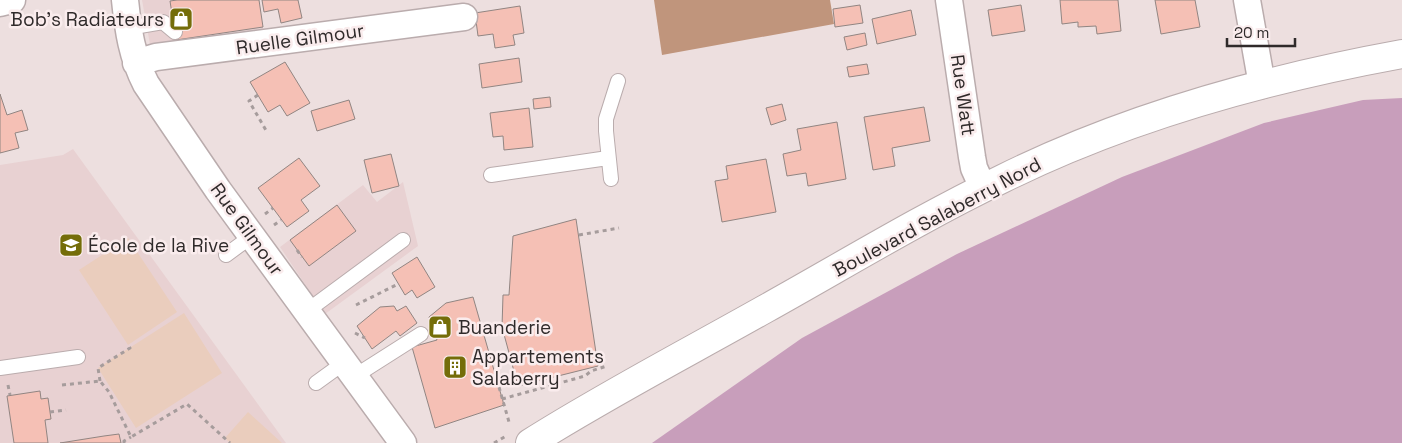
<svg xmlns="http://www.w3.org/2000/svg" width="1402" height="443" font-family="'Space Grotesk',sans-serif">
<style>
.built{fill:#e8d1d2}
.green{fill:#eacdbd}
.forest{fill:#c0957c}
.water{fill:#c89ebb}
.building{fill:#f5c0b5;stroke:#918582}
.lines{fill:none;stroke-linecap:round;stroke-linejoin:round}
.service-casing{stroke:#baacad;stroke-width:16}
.minor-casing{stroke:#baacad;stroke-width:29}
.tertiary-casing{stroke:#baacad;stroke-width:30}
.path{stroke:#a69c9c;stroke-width:3;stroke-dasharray:4 4;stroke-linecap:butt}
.service{stroke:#fff;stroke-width:14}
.minor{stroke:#fff;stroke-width:26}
.tertiary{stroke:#fff;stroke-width:28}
.labels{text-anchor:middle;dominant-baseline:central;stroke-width:5;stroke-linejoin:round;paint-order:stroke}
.poi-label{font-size:19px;fill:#2f2a2a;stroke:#faeced;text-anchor:start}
.street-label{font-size:19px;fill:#2f2a2a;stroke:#faeced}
</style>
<rect width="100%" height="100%" fill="#eddfdf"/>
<path class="built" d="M142,0H259L264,37L151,50Z
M73,149L286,443H0V165L63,155Z
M403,182L418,246L325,314L280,247L363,185L377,202Z"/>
<path class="green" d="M128,238L177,312L128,345L79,270Z
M184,313L222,373L136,428L98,368Z
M248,412L282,443H230L225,438Z"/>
<path class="forest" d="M654,0H830L834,24L662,55Z"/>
<path class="water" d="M1402,98V443H652L802,338L957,254L1122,177L1264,123L1363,100Z"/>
<path class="building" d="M177,0H259L263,27L176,40L170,1Z
M262,0H298L302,18L281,23L278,9L264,12Z
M1060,0H1118L1121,31L1097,34L1096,26L1078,27V22L1062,24Z
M1155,0H1195L1200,27L1161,34Z
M860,5L863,23L835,27L833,9Z
M1021,5L1025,31L992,36L988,10Z
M520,6L524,33L513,35L515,45L495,48L493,34L478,36L475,13Z
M911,10L916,35L877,44L872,19Z
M865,33L867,45L847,50L844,37Z
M519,58L522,82L482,88L479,64Z
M285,62L310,103L287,116L280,105L268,112L250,82Z
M867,64L869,74L849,77L847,67Z
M0,94L7,115L22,110L28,130L15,133L19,148L0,153Z
M550,97L551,107L534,109L533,99Z
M349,100L355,119L317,131L311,111Z
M782,104L786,120L771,125L766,108Z
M924,107L930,141L892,148L895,166L873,170L864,117Z
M529,108L533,147L504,150L503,136L493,137L490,113Z
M837,122L846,179L808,186L806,173L787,176L783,154L801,150L797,129Z
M391,154L399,186L372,193L364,160Z
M299,158L320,186L301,200L309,211L287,227L258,188Z
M766,159L776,212L722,222L715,181L728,179L726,166Z
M337,205L356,231L309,266L290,240Z
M576,219L598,366L518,386L502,327L503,295H509L513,236Z
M417,257L435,287L417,298L412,290L405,295L392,273Z
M473,297L504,405L435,428L412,347L437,340L429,317L446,303Z
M394,306L397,311L406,306L417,323L400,336L396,331L372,349L357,326L380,307Z
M40,391L41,399L48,398L51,419L45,420L48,443H14L7,396Z
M119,434L121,443H60L104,436Z"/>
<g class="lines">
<g class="service-casing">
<path id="service" d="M128,28L163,22L175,32
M491,175L608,158
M611,179L606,131V119L618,81
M226,255L252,236
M307,311L403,240
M0,368L78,357
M355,376L421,334
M316,383L345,362"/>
</g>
<g class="minor-casing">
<path id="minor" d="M125,0C128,30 132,57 146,84L218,190L403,443
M949,0L972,157L974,168L983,188
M1247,0L1262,85
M0,3L12,0
M136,63L156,57L464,17"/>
</g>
<g class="tertiary-casing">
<path id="tertiary" d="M530,443C606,395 687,353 765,309C844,265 921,218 1002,179C1127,117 1265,79 1402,54"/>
</g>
<path class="path" d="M258,95L249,101L267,132
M265,214L273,208
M274,225L281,220
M579,235L619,228
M297,250L302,257
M356,305L398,284
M355,333L365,338
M100,381L98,368L130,348L128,345
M8,385L10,395
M62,385L100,381L109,392L131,437L187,404L230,443
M499,387L509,422
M502,399L585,376L591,371L607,366
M50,412L66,410
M124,443V441L131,437
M494,443L506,436"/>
<use href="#service" class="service"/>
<use href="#minor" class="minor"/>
<use href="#tertiary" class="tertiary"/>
</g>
<defs>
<g id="shop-square" transform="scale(1.25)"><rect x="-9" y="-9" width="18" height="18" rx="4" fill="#746d09" stroke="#faeced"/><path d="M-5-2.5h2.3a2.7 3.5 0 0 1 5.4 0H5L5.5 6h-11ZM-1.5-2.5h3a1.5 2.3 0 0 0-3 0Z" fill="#fff"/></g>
<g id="school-square" transform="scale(1.25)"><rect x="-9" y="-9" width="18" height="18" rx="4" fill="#746d09" stroke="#faeced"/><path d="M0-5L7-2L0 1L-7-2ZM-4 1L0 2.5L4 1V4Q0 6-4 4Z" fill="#fff"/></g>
<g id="building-square" transform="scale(1.25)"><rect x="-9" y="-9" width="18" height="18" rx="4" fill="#746d09" stroke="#faeced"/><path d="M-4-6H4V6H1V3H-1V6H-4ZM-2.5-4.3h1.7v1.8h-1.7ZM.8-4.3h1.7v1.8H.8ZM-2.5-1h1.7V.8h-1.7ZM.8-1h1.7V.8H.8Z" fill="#fff"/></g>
</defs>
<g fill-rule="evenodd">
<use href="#shop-square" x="181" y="19"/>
<use href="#school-square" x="71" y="245"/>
<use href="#shop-square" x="440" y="327"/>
<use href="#building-square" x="455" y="367"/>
</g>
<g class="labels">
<g class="poi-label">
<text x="164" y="19" text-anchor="end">Bob's Radiateurs</text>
<text x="88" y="245">École de la Rive</text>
<text x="458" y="327">Buanderie</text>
<text x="472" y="356">Appartements<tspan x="472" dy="22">Salaberry</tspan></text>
</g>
<g class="street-label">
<text transform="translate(300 39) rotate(-8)">Ruelle Gilmour</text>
<text transform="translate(963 95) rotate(82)">Rue Watt</text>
<text transform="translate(937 217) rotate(-28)">Boulevard Salaberry Nord</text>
<text transform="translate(247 229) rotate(54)">Rue Gilmour</text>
</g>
</g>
<path d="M1227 38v8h68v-8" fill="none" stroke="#2f2a2a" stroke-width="2.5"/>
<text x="1234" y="38" font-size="15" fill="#2f2a2a" stroke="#faeced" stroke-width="4" paint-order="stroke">20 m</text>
</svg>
